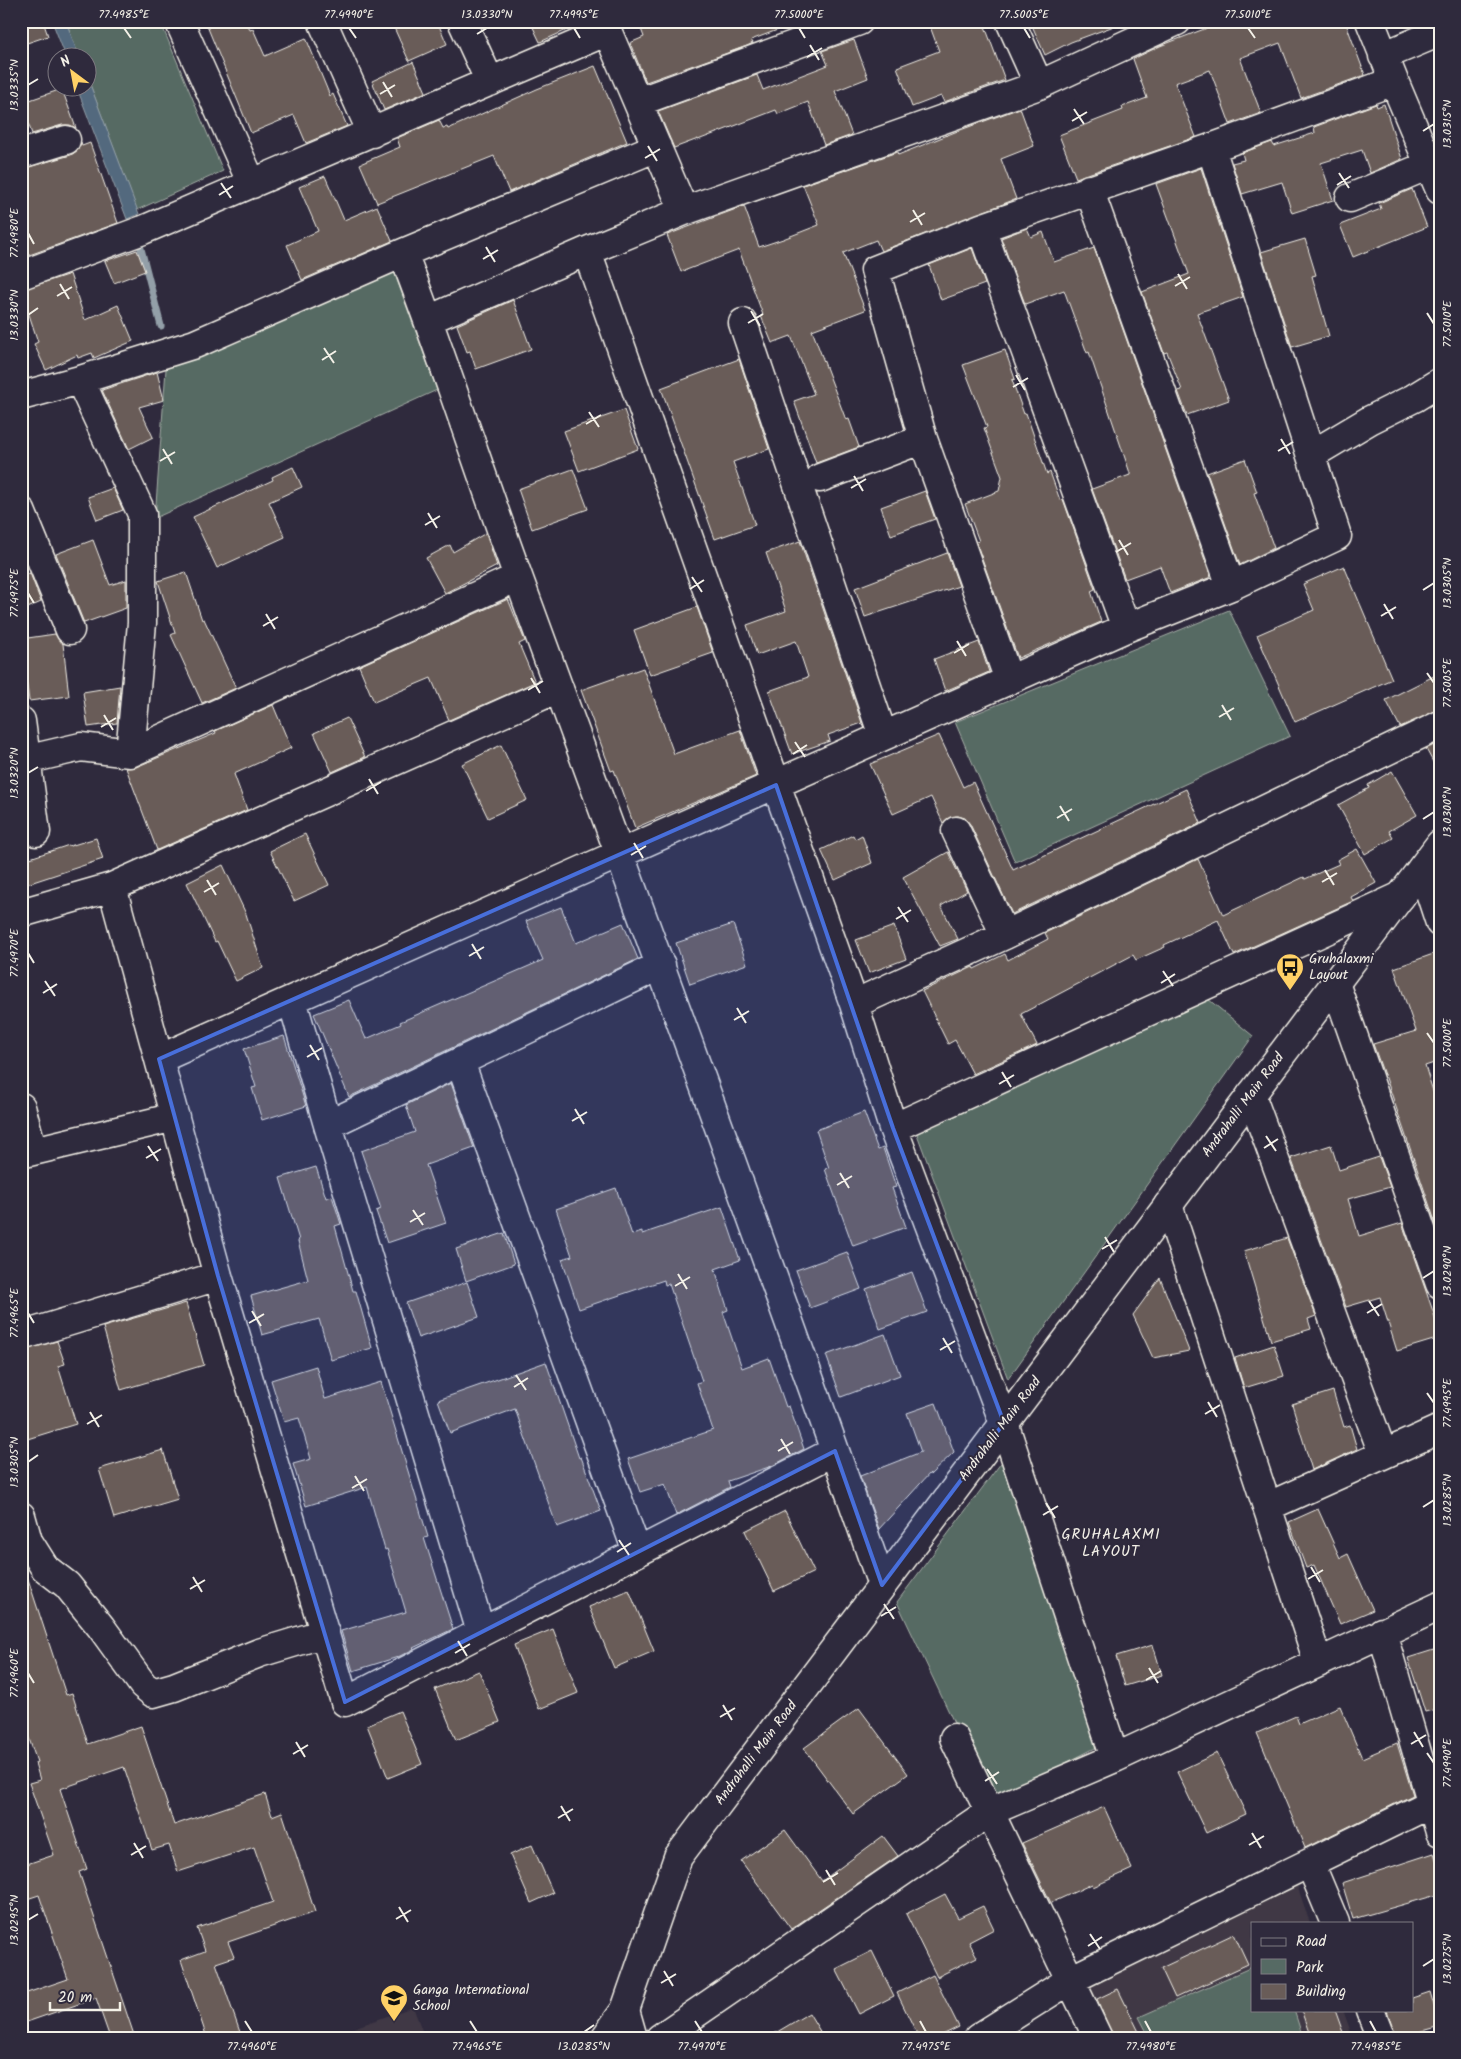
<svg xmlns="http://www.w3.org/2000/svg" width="1461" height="2059" font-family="Kalam,sans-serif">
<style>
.built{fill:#403945}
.green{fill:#566a64;stroke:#a5aea6}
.water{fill:#52697e;stroke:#939fa8}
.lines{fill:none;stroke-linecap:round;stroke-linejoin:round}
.stream{stroke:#939fa8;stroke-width:7}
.building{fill:#695c58;stroke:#f4f1e8}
.minor-casing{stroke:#f4f1e8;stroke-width:31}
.major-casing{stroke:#f4f1e8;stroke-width:31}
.minor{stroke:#2f2a3d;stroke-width:28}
.major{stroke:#2f2a3d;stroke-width:28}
.marked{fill:#486fdb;fill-opacity:0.2;stroke:#486fdb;stroke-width:4;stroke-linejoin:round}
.ticks{fill:none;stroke:#f4f1e8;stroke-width:2}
.labels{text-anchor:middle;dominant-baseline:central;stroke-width:4;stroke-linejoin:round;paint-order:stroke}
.poi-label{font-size:14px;fill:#f4f1e8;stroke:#2f2a3d;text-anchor:start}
.street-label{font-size:14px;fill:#f4f1e8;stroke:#2f2a3d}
.neighbourhood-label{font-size:15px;letter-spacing:1px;fill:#f4f1e8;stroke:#2f2a3d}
.neatline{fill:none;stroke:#f4f1e8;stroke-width:2}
.ticks-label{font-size:12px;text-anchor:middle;fill:#f4f1e8}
</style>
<rect width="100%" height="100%" fill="#2f2a3d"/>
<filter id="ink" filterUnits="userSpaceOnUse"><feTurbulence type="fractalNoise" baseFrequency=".02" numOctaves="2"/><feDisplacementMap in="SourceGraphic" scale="10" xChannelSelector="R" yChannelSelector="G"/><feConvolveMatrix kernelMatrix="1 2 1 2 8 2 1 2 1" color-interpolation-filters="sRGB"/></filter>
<g filter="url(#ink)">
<path class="built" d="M1297,1885L1310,1923H1252V2010H1343L1353,2038H1106L1082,1987Z
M413,2007L425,2038H325Z"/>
<path class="green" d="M66,21H160L223,171L137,210L88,79V58L79,57Z
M392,266L437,390L155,518L166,369Z
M1229,610L1290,736L1015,862L955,722Z
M1208,999L1253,1036L1008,1379L914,1126Z
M1004,1459L1101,1745L991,1801L897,1602Z
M1252,1967V2010H1294L1303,2038H1150L1139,2017Z"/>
<path class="water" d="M52,21H66L79,57H66Z
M88,79L139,214L127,219L77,88H88Z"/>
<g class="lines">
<path class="stream" d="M138,237L161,326"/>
</g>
<path class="building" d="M21,21H43L48,36L21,45Z
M205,21H247L250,30L253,29L265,56L306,38L330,96L333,94L347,126L306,143L294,115L251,133Z
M391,21H437L447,44L409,61Z
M530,21H587L540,42Z
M638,21H796V23L751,40L753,43L747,46L646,82L630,43L644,37Z
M928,21H983L1005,80L944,102L941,96L912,107L897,67L939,51Z
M1030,21H1122V23L1071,42L1045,55Z
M1225,21H1345L1365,75L1301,98L1280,43L1240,58L1261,113L1230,124L1210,70L1175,83L1196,137L1076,178L1059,135L1123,110L1122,107L1147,98L1133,59L1160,46Z
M854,40L868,78L835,91L852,135L824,145L808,102L778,114L776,110L698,140V139L674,148L658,111L757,75L763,90L828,65L822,51Z
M413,62L426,92L384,110L372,81Z
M595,66L627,142L509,192L494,156L377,203L360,164L400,147L397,138L439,120L443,128L447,127L448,129L537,89Z
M62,89L76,128L70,125H62L32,134L21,103Z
M1376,104L1377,107L1384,104L1402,159L1370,173L1362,150L1321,163L1333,200L1292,213L1282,182L1242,194L1232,163L1244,160L1242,153L1272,142L1274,146L1315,133L1314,127Z
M1020,108L1034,146L1001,159L1016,199L881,251L876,240L843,253L865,310L812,330L846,420L849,419L859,447L816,463L794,401L814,394L791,336L772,343L761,316L763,315L739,250L681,272L667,235L744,206L759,247L783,239L819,225L803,185L897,152L898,155L955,132Z
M81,142L82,146L90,143L118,223L21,258V169L71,155L78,150Z
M1201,168L1243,297L1197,313L1229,400L1187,415L1178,391L1182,390L1167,352L1164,353L1142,292L1189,274L1156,184Z
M325,176L344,220L377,206L392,241L302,280L287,245L318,231L299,187Z
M1412,189L1427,227L1353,257L1340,225L1381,209L1379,203Z
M1027,228L1031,237L1043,232L1054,262L1094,248L1211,577L1170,593L1160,566L1125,579L1092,489L1130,475V473L1089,352L1087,353L1064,290L1025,304L1001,238Z
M1305,239L1316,275L1312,276L1329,336L1292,347L1261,252Z
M972,248L985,284L941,300L929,265Z
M137,250L145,271L114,283L105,261Z
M70,274L85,320L118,305L133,341L94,358L92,353L78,358L77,355L46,370L34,344L38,342L21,290Z
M513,300L531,349L476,369L470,351L467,352L457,325Z
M1005,350L1015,379L1012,380L1024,414L1026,413L1047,474L1050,472L1060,500L1063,499L1095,589L1091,591L1101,622L1018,658L976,542L979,541L965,504L999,491L1002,477L984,428L987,427L963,365Z
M739,359L769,449L733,462L755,525L715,539L661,388Z
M157,372L164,400L139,407L153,437L129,449L102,390Z
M624,410L638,449L579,471L564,431Z
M1245,459L1257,492L1254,493L1274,548L1240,565L1207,473Z
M293,467L302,487L269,502L285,537L217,568L193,517L273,480L272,477Z
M573,469L588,509L532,529L518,489Z
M113,488L123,510L97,520L88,497Z
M925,491L935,519L891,535L881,507Z
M486,533L497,566L445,593L426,558L450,545L453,552Z
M93,540L110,585L126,580V608L84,623L56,554Z
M800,541L862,723L828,735L830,741L792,754L769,691L808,677L796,641L757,655L747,625L786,611L766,553Z
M947,553L959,586L865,617L855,588Z
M1344,566L1392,679L1295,722L1257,635L1314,610L1303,584Z
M186,572L202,620L204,619L236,688L202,703L171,635L175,633L158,581Z
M30,573L41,602L21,611V577Z
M508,599L525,641L519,644L535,682L449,720L431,678L374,702L359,666Z
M697,607L713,653L650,675L634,630Z
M55,634L63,644L69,696L29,701L21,639Z
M979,642L989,672L945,691L934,659Z
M643,668L674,754L740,730L756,776L635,828L614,770L611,771L581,690Z
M1440,673V710L1400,727L1386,700Z
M120,686L117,723L88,727L83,692Z
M273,705L291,748L234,774L247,810L157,850L126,768L136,767L216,733L215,731Z
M347,718L365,757L332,772L314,733Z
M939,735L963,787L973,782L1013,870L1186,789L1201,823L1012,914L970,824L965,818L958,816L950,817L943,823L931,797L893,814L870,764Z
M1440,742V775L1426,749Z
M501,745L527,800L488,818L462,764Z
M1392,771L1417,815L1389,831L1393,838L1365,854L1338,805L1369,788L1368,785Z
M305,834L329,885L294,901L270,851Z
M853,835L855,839L862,835L872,863L835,880L821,850Z
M96,838L103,859L21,886V861L69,845L70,846Z
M1357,849L1376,883L1351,897L1353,901L1234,955L1218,920L1164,945L1165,947L1136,960L1133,955L1021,1014L1037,1045L973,1074L955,1040L948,1044L922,991L973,967L974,969L1005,954L1008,960L1048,939L1045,933L1198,859L1223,915L1304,877L1305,879L1339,864L1337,860Z
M948,852L967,891L941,906L958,939L940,946L903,877Z
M223,865L246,914L263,968L236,981L217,941L215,942L187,883Z
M561,907L576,943L623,923L638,959L349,1097L314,1014L349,1000L366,1039L401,1024L400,1022L543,960L526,921Z
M733,924L747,964L690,984L676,943Z
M894,926L906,959L869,973L856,940Z
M1436,953L1440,964V1061L1425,1066L1440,1113V1236L1385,1075H1384L1373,1044L1416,1031L1394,968Z
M284,1036L306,1106L262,1120L252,1088L256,1087L244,1049Z
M451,1083L474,1148L426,1165L446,1223L387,1243L376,1211L381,1209L361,1151L415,1132L406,1105Z
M864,1112L878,1150L883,1148L896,1187L892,1188L906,1227L853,1246L825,1169L829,1168L816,1130Z
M1331,1145L1339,1170L1379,1157L1390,1187L1348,1199L1359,1236L1402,1223L1434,1314L1440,1338L1397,1351L1380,1297L1346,1307L1291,1158Z
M316,1167L326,1198L332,1196L341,1224L335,1226L353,1291H356L372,1348L331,1360L319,1319L262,1335L251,1296L308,1280L298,1241L299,1240L280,1178Z
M616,1188L632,1235L642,1232V1234L722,1207L740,1260L715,1269L728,1310L723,1312L742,1368L769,1358L786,1407L789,1406L804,1449L772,1466L728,1481L730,1487L676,1515L665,1484L640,1492L628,1459L713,1430L697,1383L702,1381L669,1284L665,1285L664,1280L579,1309L562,1259L572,1256L556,1209Z
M504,1233L514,1264L466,1281L456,1249Z
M1287,1238L1316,1316L1308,1319L1311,1329L1271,1341L1244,1251Z
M847,1252L861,1289L810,1308L796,1270Z
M912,1272L927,1312L880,1329L866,1289Z
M1160,1278L1189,1351L1153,1358L1133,1315Z
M467,1282L479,1317L418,1338L406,1303Z
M186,1303L204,1365L121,1390L103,1327Z
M885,1334L900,1375L841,1397L826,1355Z
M57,1341L65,1364L58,1366L76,1424L21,1441V1351Z
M1274,1345L1284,1376L1244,1388L1235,1358Z
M546,1362L579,1458L581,1457L601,1511L557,1527L515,1409L450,1433L438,1400Z
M316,1366L325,1399L381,1382L428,1537L424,1538L453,1629L413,1648L414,1649L398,1657L353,1671L341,1631L406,1612L387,1549L385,1550L367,1487L306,1506L293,1464L311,1459L299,1418L284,1422L271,1380Z
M1333,1391L1344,1427L1350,1425L1357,1449L1312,1470L1292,1404Z
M936,1403L954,1452L930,1475V1473L879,1529L860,1476L921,1452L907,1413Z
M163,1450L178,1499L114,1518L99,1469Z
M1318,1509L1340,1558L1348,1554L1373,1610L1340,1624L1314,1565L1306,1568L1289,1522Z
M785,1511L814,1572L774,1591L745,1531Z
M21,1570H25L66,1695L72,1693L88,1744L141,1726L174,1825L265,1794L272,1816L282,1812L315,1912L228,1942L234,1957L216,1963L242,2038H207L181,1960L205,1951L197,1928L273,1902L254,1847L178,1872L169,1845L152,1850L124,1767L60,1789L87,1869L79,1872L135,2038H110L96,1998L21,2024V1995L68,1979L39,1895L21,1901V1866L54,1855L29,1783L40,1780L35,1763L37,1762L21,1715Z
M629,1590L654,1651L614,1668L589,1607Z
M553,1629L578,1693L539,1709L514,1645Z
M1153,1645L1162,1675L1125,1686L1116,1656Z
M1440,1648V1708L1425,1712L1408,1658Z
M479,1671L500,1722L456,1740L435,1689Z
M1340,1706L1362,1758L1397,1743L1413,1795L1305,1848L1257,1733L1296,1716L1299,1724Z
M859,1708L908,1774L853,1814L804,1748Z
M400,1711L422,1764L388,1778L367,1725Z
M1217,1753L1246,1814L1206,1833L1177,1772Z
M1104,1807L1132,1869L1093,1887L1092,1884L1051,1903L1022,1843Z
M785,1830L822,1881L883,1836L898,1856L791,1929L741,1861Z
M532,1845L553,1893L531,1903L510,1855Z
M1434,1853L1440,1872V1894L1353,1919L1342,1883Z
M945,1894L958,1918L983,1906L994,1929L969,1942L977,1957L937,1977L906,1914Z
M1234,1934L1248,1964L1175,1998L1161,1968Z
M872,1951L894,1996L859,2014L836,1969Z
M933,1975L959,2027L936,2038H919L897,1993Z
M1118,1989L1142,2038H1113L1097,1999Z
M1430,1992L1440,2026L1396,2038L1387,2010H1412V1998Z
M1301,2010H1335L1345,2038H1311Z
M809,2013L824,2038H767Z"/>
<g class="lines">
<g class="minor-casing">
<path id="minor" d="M179,21L252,184
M322,21L372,133
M462,21L490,82
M603,21L684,211
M1010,21L1039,85
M1383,56L1440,32
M1394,81L1440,190
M638,102L859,21
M21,154L66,140
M1089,189L1231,586
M1350,198L1429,165
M981,228L1126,628
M587,251L854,1004L893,1128L1004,1423L1115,1758
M403,253C445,362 480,473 520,582C642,916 765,1249 882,1585
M21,275L143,230L608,31
M428,320L587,251L684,211L1039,85L1177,21
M743,323L883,736
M80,380L142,514V623L130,753
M21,396L80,380L195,344L403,253L657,147
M1311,455L1370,420L1414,398L1440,382
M820,478L923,439
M21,511L70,630
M1009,680L923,439L875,270L981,228L1211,148L1394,81L1370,21
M21,721L36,832
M21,761L81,747L130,753L518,577
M956,831L1005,935
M1422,868L1440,923
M112,887L218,1276L345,1702L835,1451
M21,913L112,887L559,688
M1335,983L1440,1284
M292,1000L328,1125L481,1632
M854,1004L1005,935L1440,725
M159,1059L1126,628L1231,586L1337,536L1211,148
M460,1062L637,1552
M1251,1095L1383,1454
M21,1107L33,1151
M328,1125L661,965
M893,1128L1401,896
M21,1154L175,1117
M1168,1205L1318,1662
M21,1336L218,1276
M1267,1507L1440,1429
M21,1516L28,1541L45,1568L67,1585L101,1627L143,1685L153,1693L174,1687L259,1653L325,1633
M1382,1632L1440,1832
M954,1738L1098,2038
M1310,1863L1335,1923
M625,2010L633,2038
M1370,2010L1381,2038
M660,2038L989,1812L1115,1758L1440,1606
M978,2038L1070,1980L1430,1804"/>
</g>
<g class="major-casing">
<path id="major" d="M605,2038L625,2010L678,1857L1440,844"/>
</g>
<use href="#minor" class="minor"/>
<use href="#major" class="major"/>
</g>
</g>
<path class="marked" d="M776,785L893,1128L1004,1423L882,1585L835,1451L345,1702L218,1276L159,1059Z"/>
<path class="ticks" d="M124,28L131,38M349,28L356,38M574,28L580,38M799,28L805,38M1024,28L1030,38M1248,28L1255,38M477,34L487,28M810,45L819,60M807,57L822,48M383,82L392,97M28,85L38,79M380,94L395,85M1074,109L1084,124M1072,121L1087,112M1423,131L1434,124M648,146L657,161M645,158L660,149M1339,173L1349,188M221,183L231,198M1337,185L1351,176M219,195L233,186M913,210L922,225M910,222L925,213M28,233L34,244M486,247L495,262M483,259L498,250M1178,274L1187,289M60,284L69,299M1175,286L1190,277M57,296L72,287M751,311L760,326M1427,313L1434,324M28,315L38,308M748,323L763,314M324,348L334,363M322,360L336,351M1016,375L1025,390M1013,387L1028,378M589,412L599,427M586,424L601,415M1281,439L1290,454M163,449L172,464M1278,451L1293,442M160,461L175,452M854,476L863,491M851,488L866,479M428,513L437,528M425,525L440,516M1119,540L1128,555M1116,552L1131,543M692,577L702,592M690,589L704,580M1423,590L1434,583M28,593L34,603M1384,604L1393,619M266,614L275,629M1381,616L1396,607M263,626L278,617M957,641L966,656M954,653L969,644M1427,673L1434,683M531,678L540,693M528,690L543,681M1222,705L1231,720M104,715L113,730M1219,717L1234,708M101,727L116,718M795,742L805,757M793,754L807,745M28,773L38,767M369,779L378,794M366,791L381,782M1060,806L1069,821M1057,818L1072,809M1423,819L1434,812M634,843L643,858M631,855L646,846M1325,870L1334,885M207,880L216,895M1322,882L1337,873M204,892L219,883M898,907L908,922M896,919L911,910M472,944L481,959M28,953L34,963M469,956L484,947M1163,971L1173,986M45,981L55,996M1161,983L1175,974M43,993L57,984M737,1008L746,1023M734,1020L749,1011M1427,1033L1434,1043M310,1045L319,1060M307,1057L322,1048M1002,1072L1011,1087M999,1084L1014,1075M575,1109L584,1124M572,1121L587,1112M1266,1136L1276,1151M148,1146L158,1161M1264,1148L1278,1139M146,1158L161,1149M840,1173L849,1188M837,1185L852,1176M413,1210L423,1225M410,1222L425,1213M1105,1237L1114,1252M1102,1249L1117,1240M678,1274L687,1289M1423,1278L1434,1271M675,1286L690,1277M1369,1301L1379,1316M252,1311L261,1326M28,1313L34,1323M1367,1313L1382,1304M249,1323L264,1314M943,1338L952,1353M940,1350L955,1341M516,1375L526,1390M514,1387L528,1378M1427,1393L1434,1403M1208,1402L1217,1417M90,1412L99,1427M1205,1414L1220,1405M87,1424L102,1415M781,1439L790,1454M778,1451L793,1442M28,1462L38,1455M355,1476L364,1491M352,1488L367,1479M1046,1503L1055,1518M1423,1507L1434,1500M1043,1515L1058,1506M619,1540L629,1555M617,1552L631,1543M1311,1567L1320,1582M193,1577L202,1592M1308,1579L1323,1570M190,1589L205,1580M884,1604L894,1619M881,1616L896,1607M458,1641L467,1656M455,1653L470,1644M1149,1668L1158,1683M28,1673L34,1683M1146,1680L1161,1671M723,1705L732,1720M720,1717L735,1708M1414,1732L1423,1747M296,1742L305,1757M1411,1744L1426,1735M1427,1753L1434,1763M293,1754L308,1745M987,1769L997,1784M985,1781L999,1772M561,1806L570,1821M558,1818L573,1809M1252,1833L1261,1848M134,1843L143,1858M1249,1845L1264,1836M131,1855L146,1846M826,1870L835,1885M823,1882L838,1873M399,1907L408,1922M396,1919L411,1910M28,1920L38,1914M1090,1934L1100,1949M1088,1946L1102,1937M1423,1966L1434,1959M664,1971L673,1986M661,1983L676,1974M245,2021L252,2032M470,2021L477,2032M695,2021L702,2032M920,2021L926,2032M1145,2021L1151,2032M1370,2021L1376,2032M584,2032L594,2025"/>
<defs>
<g id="bus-pin" transform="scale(1.4375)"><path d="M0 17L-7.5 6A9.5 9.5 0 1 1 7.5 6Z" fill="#ffd166" stroke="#2f2a3d"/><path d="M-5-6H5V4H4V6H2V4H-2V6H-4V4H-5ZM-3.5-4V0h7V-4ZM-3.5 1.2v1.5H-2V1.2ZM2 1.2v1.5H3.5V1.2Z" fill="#111"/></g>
<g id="school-pin" transform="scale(1.4375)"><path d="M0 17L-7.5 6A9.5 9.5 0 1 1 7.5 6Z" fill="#ffd166" stroke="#2f2a3d"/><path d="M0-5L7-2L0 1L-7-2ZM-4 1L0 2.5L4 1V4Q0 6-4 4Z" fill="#111"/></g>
</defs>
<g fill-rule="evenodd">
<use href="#bus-pin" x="1290" y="967"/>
<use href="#school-pin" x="394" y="1998"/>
</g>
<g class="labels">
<g class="poi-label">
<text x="1309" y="959">Gruhalaxmi<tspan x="1309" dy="16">Layout</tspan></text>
<text x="413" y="1990">Ganga International<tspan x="413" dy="16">School</tspan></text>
</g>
<g class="street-label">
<text transform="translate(1243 1105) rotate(-53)">Andrahalli Main Road</text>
<text transform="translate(1000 1429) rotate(-53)">Andrahalli Main Road</text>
<text transform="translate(756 1753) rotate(-53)">Andrahalli Main Road</text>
</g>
<g class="neighbourhood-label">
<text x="1111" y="1535">GRUHALAXMI<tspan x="1111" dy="17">LAYOUT</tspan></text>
</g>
</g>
<rect width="1461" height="2059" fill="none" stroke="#2f2a3d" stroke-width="55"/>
<rect x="1251" y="1922" width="162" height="90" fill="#2f2a3d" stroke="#7e7a81"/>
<rect x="1261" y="1938" width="25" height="8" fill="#2f2a3d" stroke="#7e7a81"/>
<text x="1296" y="1946" font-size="15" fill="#f4f1e8">Road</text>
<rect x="1261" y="1959" width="25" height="15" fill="#566a64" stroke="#7e7a81"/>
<text x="1296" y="1972" font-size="15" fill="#f4f1e8">Park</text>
<rect x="1261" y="1984" width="25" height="15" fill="#695c58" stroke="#7e7a81"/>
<text x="1296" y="1996" font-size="15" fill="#f4f1e8">Building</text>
<g transform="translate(72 72) rotate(328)"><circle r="24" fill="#2f2a3d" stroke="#7e7a81"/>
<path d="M0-4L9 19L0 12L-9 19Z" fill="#ffd166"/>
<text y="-8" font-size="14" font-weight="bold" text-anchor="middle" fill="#f4f1e8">N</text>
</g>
<path d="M50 2002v8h70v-8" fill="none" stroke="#f4f1e8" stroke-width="2.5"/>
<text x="58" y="2002" font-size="15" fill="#f4f1e8" stroke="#2f2a3d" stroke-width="4" paint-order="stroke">20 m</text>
<rect x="28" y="28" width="1406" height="2004" class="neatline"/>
<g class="ticks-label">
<text x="124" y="18">77.4985°E</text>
<text x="349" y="18">77.4990°E</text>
<text x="487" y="18">13.0330°N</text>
<text x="574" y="18">77.4995°E</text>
<text x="799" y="18">77.5000°E</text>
<text x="1024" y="18">77.5005°E</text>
<text x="1248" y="18">77.5010°E</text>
<text transform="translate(14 85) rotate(-90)" y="4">13.0335°N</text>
<text transform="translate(1447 124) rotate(-90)" y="4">13.0315°N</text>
<text transform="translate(14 233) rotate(-90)" y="4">77.4980°E</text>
<text transform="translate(14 315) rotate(-90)" y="4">13.0330°N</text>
<text transform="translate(1447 324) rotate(-90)" y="4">77.5010°E</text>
<text transform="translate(1447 583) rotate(-90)" y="4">13.0305°N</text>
<text transform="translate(14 593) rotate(-90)" y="4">77.4975°E</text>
<text transform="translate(1447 683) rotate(-90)" y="4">77.5005°E</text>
<text transform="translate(14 773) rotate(-90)" y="4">13.0320°N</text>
<text transform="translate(1447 812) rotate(-90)" y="4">13.0300°N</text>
<text transform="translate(14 953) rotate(-90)" y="4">77.4970°E</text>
<text transform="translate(1447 1043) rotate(-90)" y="4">77.5000°E</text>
<text transform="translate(1447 1271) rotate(-90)" y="4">13.0290°N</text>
<text transform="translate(14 1313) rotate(-90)" y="4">77.4965°E</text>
<text transform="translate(1447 1403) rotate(-90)" y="4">77.4995°E</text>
<text transform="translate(14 1462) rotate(-90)" y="4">13.0305°N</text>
<text transform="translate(1447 1500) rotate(-90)" y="4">13.0285°N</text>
<text transform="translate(14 1673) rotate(-90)" y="4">77.4960°E</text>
<text transform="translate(1447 1763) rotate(-90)" y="4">77.4990°E</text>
<text transform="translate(14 1920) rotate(-90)" y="4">13.0295°N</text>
<text transform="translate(1447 1959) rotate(-90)" y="4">13.0275°N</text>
<text x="252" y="2050">77.4960°E</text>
<text x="477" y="2050">77.4965°E</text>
<text x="584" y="2050">13.0285°N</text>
<text x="702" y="2050">77.4970°E</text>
<text x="926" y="2050">77.4975°E</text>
<text x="1151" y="2050">77.4980°E</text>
<text x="1376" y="2050">77.4985°E</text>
</g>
</svg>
